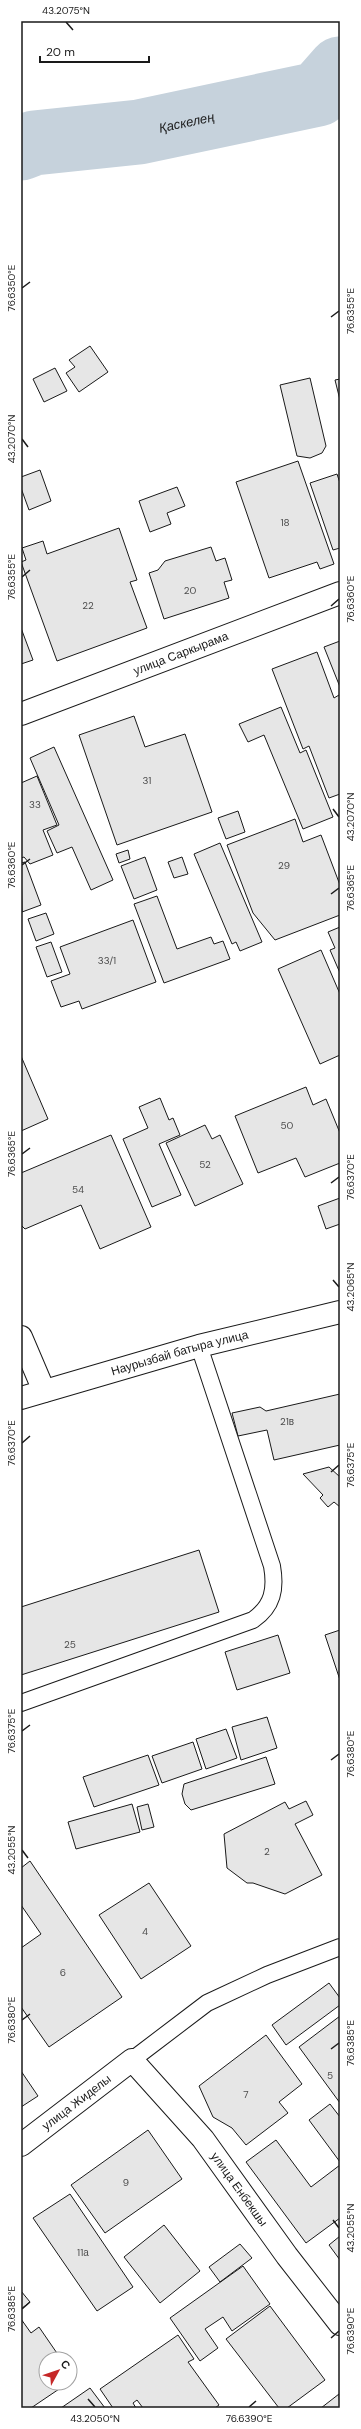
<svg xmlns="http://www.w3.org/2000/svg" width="361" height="2429" font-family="'DM Sans',sans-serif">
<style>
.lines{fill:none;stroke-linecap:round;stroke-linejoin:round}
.river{stroke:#c6d2dc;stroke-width:65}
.building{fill:#e6e6e6;stroke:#1a1a1a}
.service-casing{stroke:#1a1a1a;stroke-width:18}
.minor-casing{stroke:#1a1a1a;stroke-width:24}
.secondary-casing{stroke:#1a1a1a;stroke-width:24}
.service{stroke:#fff;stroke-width:16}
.minor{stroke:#fff;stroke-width:22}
.secondary{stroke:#fff;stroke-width:22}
.ticks{fill:none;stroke:#1a1a1a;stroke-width:1.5}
.labels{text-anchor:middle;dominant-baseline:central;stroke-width:3;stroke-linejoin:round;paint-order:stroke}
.number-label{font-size:10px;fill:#4d4d4d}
.street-label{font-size:12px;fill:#1a1a1a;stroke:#fff}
.water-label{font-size:13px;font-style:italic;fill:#1a1a1a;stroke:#fff}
.neatline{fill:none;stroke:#1a1a1a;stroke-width:1.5}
.ticks-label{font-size:10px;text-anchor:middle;fill:#1a1a1a}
</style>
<rect width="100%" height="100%" fill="#fff"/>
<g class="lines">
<path class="river" id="s1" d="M21,148L34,143L139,132L318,94L340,69"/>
</g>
<path class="building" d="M90,346L108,372L79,392L66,373L75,367L69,360Z
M55,368L67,391L44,402L33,379Z
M310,378L326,446L322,453L310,458L297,456L280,385Z
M340,379V400L335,380Z
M298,461L334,564L320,569L317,562L269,578L236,482Z
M40,470L51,501L29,510L21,488V477Z
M337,474L340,483V548L333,550L310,483Z
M177,487L185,506L167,513L171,524L150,532L139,501Z
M119,528L137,580L130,582L147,628L57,661L21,562L26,560L22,548L43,541L47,554Z
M211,547L216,561L225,558L232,580L224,582L229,598L164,619L149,573L158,570L165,561Z
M21,628L33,660L21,664Z
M340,641V687L324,647Z
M317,652L334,698L339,695L340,699V794L329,798L309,746L303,749L272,669Z
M281,707L300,753L306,750L333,817L303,829L264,735L248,742L239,724Z
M134,716L145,747L185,734L212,812L117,845L79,735Z
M54,747L113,880L91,890L72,847L57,853L47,831L59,825L30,758Z
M37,776L57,825L43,830L53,855L30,864L24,857L21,858V783Z
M238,811L245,832L226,839L218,818Z
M295,819L303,842L321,835L340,885V915L275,940L253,913L227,845Z
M220,843L262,942L240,951L236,942L232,944L194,854Z
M128,850L130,859L119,863L116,854Z
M145,857L157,890L134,899L121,866Z
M182,857L188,874L174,878L168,862Z
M25,862L41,905L22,912L21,863Z
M157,896L177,949L211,937L214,944L223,941L230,959L164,983L134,904Z
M46,913L54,934L36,941L28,919Z
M133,920L156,982L82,1009L79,1001L61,1007L51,981L70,974L60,947Z
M340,927V973L330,950L335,948L328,932Z
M51,942L62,972L47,977L36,947Z
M321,950L340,994V1055L320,1064L278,969Z
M21,1056L48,1119L21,1131Z
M306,1087L313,1105L326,1099L340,1133V1163L305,1177L296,1158L258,1173L235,1116Z
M160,1098L169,1120L173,1118L180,1135L159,1144L181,1195L152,1207L123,1139L148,1128L139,1107Z
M205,1125L212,1139L220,1135L243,1184L195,1206L166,1143Z
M111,1135L151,1227L100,1249L81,1205L25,1229L21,1225V1173Z
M340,1198V1224L326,1229L318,1206Z
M340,1394V1445L274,1460L267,1430L238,1436L232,1413L260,1407L266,1411Z
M329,1467L340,1477V1507L334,1502L328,1507L320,1498L323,1495L303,1474Z
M199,1550L219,1612L21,1675V1607Z
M340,1630V1680L325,1635Z
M278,1635L290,1673L237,1690L225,1652Z
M267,1717L277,1748L241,1760L232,1727Z
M226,1729L237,1758L206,1769L196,1739Z
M193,1742L202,1769L162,1783L152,1756Z
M148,1755L159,1785L94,1807L83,1777Z
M266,1757L275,1784L191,1810L185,1804L182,1794L184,1784Z
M306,1801L313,1815L295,1824L322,1875L285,1894L253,1883H247L227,1868L224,1834L285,1802L289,1809Z
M132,1804L140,1832L76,1849L68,1822Z
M148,1804L154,1827L142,1830L137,1807Z
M30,1861L122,1997L49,2047L21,2007V1948L41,1934L21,1905V1868Z
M149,1883L191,1946L141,1979L99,1915Z
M329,1983L340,1998V2005L286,2045L272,2025Z
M340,2016V2103L299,2047Z
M266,2035L302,2084L279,2102L288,2113L246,2145L232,2128L213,2117L199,2086Z
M21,2071L38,2096L21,2107Z
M330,2104L340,2117V2162L309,2120Z
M148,2130L182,2179L105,2233L71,2185Z
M276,2140L311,2187L340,2165V2218L306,2243L246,2162Z
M70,2194L133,2287L97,2311L33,2218Z
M164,2225L200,2271L160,2303L124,2257Z
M340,2236V2260L329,2245Z
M240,2244L252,2258L220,2282L209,2267Z
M243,2266L270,2304L232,2331L223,2317L205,2329L218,2348L200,2361L170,2318Z
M21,2291L30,2302L21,2309Z
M270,2306L325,2380L287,2408H279L226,2339Z
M21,2319L31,2333L39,2327L61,2359H46V2383H68L31,2408H21Z
M178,2335L194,2359L188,2362L219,2405L215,2408H143L137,2400L133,2403L136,2408H113L100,2389Z
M90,2388L105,2408H61Z
M339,2394L340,2408H321Z"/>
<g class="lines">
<g class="service-casing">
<path id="service" d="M21,1703L253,1620C273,1606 276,1589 272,1566L199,1346
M132,2060L207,2003L267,1975L340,1947"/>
</g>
<g class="minor-casing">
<g id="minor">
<path id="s2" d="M21,714L340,593"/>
<path d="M21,1337L44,1391"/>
<path id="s3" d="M21,2145L132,2060L203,2139L287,2256L340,2324"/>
</g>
</g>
<g class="secondary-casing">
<g id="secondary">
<path id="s4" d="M21,1398L199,1346L340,1312"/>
</g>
</g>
<use href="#service" class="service"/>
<use href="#minor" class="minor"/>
<use href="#secondary" class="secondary"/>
</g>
<path class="ticks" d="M66,22L73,30M22,288L30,282M331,317L339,311M22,439L28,447M22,577L30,570M331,606L339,599M333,809L339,817M22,865L30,859M331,894L339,888M22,1154L30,1148M331,1183L339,1177M333,1280L339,1287M22,1443L30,1436M331,1472L339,1465M22,1731L30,1725M331,1760L339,1754M22,1850L28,1858M22,2020L30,2014M331,2049L339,2043M333,2220L339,2228M22,2309L30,2302M331,2338L339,2331M88,2399L95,2407M249,2407L256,2401"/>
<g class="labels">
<g class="number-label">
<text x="285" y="522">18</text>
<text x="190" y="590">20</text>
<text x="88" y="605">22</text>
<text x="147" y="780">31</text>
<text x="35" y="804">33</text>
<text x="284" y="865">29</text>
<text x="107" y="960">33/1</text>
<text x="287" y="1125">50</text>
<text x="205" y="1164">52</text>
<text x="78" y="1189">54</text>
<text x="287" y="1421">21в</text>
<text x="70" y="1644">25</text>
<text x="267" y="1851">2</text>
<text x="145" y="1931">4</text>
<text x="63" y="1972">6</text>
<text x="330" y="2075">5</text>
<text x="246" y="2094">7</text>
<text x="126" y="2182">9</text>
<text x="83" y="2252">11а</text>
</g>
<g class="street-label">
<text stroke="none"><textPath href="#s2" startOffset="171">улица Саркырама</textPath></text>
<text stroke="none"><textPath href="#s4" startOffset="165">Наурызбай батыра улица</textPath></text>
<text stroke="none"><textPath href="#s3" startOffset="70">улица Жиделы</textPath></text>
<text stroke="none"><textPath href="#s3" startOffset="308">улица Енбекшы</textPath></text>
</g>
<g class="water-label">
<text stroke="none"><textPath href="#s1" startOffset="168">Қаскелең</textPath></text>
</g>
</g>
<rect width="361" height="2429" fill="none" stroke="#ffffff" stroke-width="44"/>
<g transform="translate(58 2371) rotate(50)"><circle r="19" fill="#ffffff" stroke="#a3a3a3"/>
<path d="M0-3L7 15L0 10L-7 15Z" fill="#c62828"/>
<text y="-6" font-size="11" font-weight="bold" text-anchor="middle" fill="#1a1a1a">С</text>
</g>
<path d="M40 56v6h109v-6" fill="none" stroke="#1a1a1a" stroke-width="2"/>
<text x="46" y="56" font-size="12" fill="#1a1a1a" stroke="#ffffff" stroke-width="3" paint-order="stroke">20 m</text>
<rect x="22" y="22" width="317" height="2385" class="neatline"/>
<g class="ticks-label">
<text x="66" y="14">43.2075°N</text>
<text transform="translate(11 288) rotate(-90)" y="4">76.6350°E</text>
<text transform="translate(350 311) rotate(-90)" y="4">76.6355°E</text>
<text transform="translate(11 439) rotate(-90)" y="4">43.2070°N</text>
<text transform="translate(11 577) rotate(-90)" y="4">76.6355°E</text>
<text transform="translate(350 599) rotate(-90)" y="4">76.6360°E</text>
<text transform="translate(350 817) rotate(-90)" y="4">43.2070°N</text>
<text transform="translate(11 865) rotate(-90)" y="4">76.6360°E</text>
<text transform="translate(350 888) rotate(-90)" y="4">76.6365°E</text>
<text transform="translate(11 1154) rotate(-90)" y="4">76.6365°E</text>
<text transform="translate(350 1177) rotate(-90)" y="4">76.6370°E</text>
<text transform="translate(350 1287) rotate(-90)" y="4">43.2065°N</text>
<text transform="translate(11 1443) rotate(-90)" y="4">76.6370°E</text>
<text transform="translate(350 1465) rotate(-90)" y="4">76.6375°E</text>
<text transform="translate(11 1731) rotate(-90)" y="4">76.6375°E</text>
<text transform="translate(350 1754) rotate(-90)" y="4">76.6380°E</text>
<text transform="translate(11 1850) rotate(-90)" y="4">43.2055°N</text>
<text transform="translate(11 2020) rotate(-90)" y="4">76.6380°E</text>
<text transform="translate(350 2043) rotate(-90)" y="4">76.6385°E</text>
<text transform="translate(350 2228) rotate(-90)" y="4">43.2055°N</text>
<text transform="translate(11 2309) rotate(-90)" y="4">76.6385°E</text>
<text transform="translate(350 2331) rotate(-90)" y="4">76.6390°E</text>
<text x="95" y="2422">43.2050°N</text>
<text x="249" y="2422">76.6390°E</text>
</g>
</svg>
